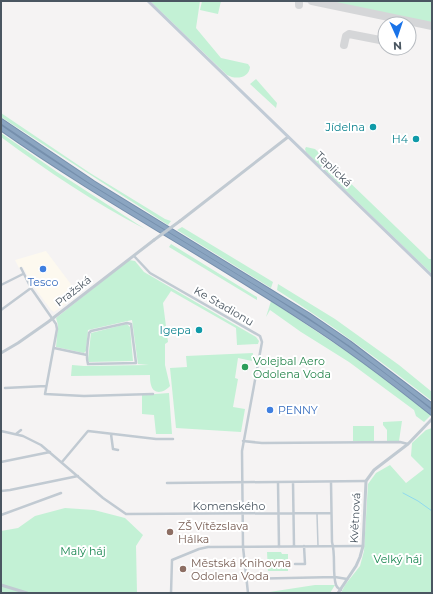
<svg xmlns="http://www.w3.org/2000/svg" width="433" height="594" font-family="Montserrat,sans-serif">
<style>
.commercial{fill:#fdf9ef}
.airport{fill:#e2e4e7}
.green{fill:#c3f1d5}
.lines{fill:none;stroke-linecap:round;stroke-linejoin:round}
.stream{stroke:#90daee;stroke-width:1}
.taxiway{stroke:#d5d6d8;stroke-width:8}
.motorway-casing{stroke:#7690ad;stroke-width:6}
.pedestrian{stroke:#c1cad2;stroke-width:1.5}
.minor{stroke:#c1cad2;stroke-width:2.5}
.tertiary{stroke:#c1cad2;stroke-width:3}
.secondary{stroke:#c1cbd6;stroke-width:3}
.motorway{stroke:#8ba5c1;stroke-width:4}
.tertiary-bridge{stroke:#c1cad2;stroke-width:3}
.culture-dot{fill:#0f9aa8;stroke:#fff;stroke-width:1.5}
.shop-dot{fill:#3f7fe0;stroke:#fff;stroke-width:1.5}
.leisure-dot{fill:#2e9e5b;stroke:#fff;stroke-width:1.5}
.education-dot{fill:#8d6e63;stroke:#fff;stroke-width:1.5}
.labels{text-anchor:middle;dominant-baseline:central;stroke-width:4;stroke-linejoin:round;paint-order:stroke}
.culture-label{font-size:11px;fill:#0d838f;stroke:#fff;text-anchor:end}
.street-label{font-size:11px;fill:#4a5661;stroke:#fff}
.shop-label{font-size:11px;fill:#366cbe;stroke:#fff}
.leisure-label{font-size:11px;fill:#27864d;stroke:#fff;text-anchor:start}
.education-label{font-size:11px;fill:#785e54;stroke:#fff;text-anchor:start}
.park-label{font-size:11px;fill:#17864f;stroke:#fff}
</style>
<rect width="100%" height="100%" fill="#f5f3f3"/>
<path class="commercial" d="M46,251L79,295L54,312L51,310L31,283L23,267L19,268L15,260Z"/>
<path class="airport" d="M298,1H432V29L409,24Z"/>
<path class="green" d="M150,1H200L196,28L221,58L248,64L250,67C249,78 236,80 227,75Z
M202,1H221L218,14L200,10Z
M329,1H432V23Z
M256,79L277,103L276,108L250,84Z
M1,113L90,173L165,219L171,221L168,225L1,117Z
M1,133L57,172L145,229C95,203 47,171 1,137Z
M306,147L315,149L423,253L429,259H432V274L306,152L305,149Z
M182,227L273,282L271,288L177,230Z
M171,244L257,297V300L169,247Z
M129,260L135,261L144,272L256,337L259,341L258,344L237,345L236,328L171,291L163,303L168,342L165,344V365L170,386C165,392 154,396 151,385C150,382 150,378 150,375L71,376L72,365L84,366L149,365L138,364L132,320L88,330L86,351L84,353L56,347L58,325L56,318Z
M278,284L335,319L399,365L432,392V401C382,362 331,324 277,290Z
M271,301L358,359L431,415L424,422L416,416L414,410L349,362L301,332L270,310L266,317Z
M127,324L130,327L133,361L89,362L88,360L91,333Z
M253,353L252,361L238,358L235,378L238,379L233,407L245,409L241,432L176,428L170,368L187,367L186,356Z
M169,393L172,434H156L154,415L142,414V395Z
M402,421L399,441H387V430L383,425V422Z
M353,426H374V441H353Z
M432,428V593H341L345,585L360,566L364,551L368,484L376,473L390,465L406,483L424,469L411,456L412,443L426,430Z
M65,508L94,510L125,518L143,535L136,546L137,593H1V531L18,528L35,516Z
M267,552H281L282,554H288V571H268Z
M315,585H335L330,593H263Z"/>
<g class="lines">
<path class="stream" d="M403,493L418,501L432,511"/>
<path class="taxiway" d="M312,1L432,26
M299,5V1
M344,45L346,36L349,34L385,41"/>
<g class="motorway-casing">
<path id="motorway" d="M1,121L93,183L308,315L349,343L432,406
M1,128C99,197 205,254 305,320C349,348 391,380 432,413"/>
</g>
<path class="pedestrian" d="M317,514L318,546"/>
<path class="minor" d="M134,256L150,273L260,336L262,342L242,451L243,547L248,593
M21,268L31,288L56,324L57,329L45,394L84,396L153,394
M1,285L23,274
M1,310L31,288
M127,323L131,324L136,363L88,364C85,355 88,343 89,333L91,331Z
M54,348L87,355
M5,388L46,386
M1,431L23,436L41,445L103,498L126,514L331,513
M16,434L21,430
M111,434L113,449L118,450
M243,441L262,443L400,442L408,444
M1,462L50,452
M62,462L88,431L156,439H173
M278,482L279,547
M293,482L294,546
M331,482L332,542C336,556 332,573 336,585C337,588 338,588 341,590
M167,483L366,481
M1,491L10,490L78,476
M1,515L61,493
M295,564H305L304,546
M246,579L335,577L347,579
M171,593L172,560L199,549L208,547L363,546"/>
<path class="tertiary" d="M180,221L288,137
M1,353L18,343L48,322L154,240
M1,585L27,593
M338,593L356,566L360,557L363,546L366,481L374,470L408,444L432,419"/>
<path class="secondary" d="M148,1L432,276"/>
<use href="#motorway" class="motorway"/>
<path class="tertiary-bridge" d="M154,240L180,221"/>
</g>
<g class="culture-dot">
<circle cx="373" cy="127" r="4"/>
<circle cx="416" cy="139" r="4"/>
<circle cx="199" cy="330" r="4"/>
</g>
<g class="shop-dot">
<circle cx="43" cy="269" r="4"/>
<circle cx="270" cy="410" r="4"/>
</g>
<circle class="leisure-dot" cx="245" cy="367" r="4"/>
<g class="education-dot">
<circle cx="170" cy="532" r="4"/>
<circle cx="183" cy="569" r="4"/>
</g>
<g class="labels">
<g class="culture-label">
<text x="365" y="127">Jídelna</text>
<text x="408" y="139">H4</text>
<text x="191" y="330">Igepa</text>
</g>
<g class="street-label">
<text transform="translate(334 169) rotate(44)">Teplická</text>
<text transform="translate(73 291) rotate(-38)">Pražská</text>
<text transform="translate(224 306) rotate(30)">Ke Stadionu</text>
<text x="229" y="506">Komenského</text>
<text transform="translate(355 518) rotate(-87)">Květnová</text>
</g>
<g class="shop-label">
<text x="43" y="282">Tesco</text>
<text x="278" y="410" text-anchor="start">PENNY</text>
</g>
<g class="leisure-label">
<text x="253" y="361">Volejbal Aero<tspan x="253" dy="13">Odolena Voda</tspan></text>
</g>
<g class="education-label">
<text x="178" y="526">ZŠ Vítězslava<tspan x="178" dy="13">Hálka</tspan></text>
<text x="191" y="563">Městská Knihovna<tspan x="191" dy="13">Odolena Voda</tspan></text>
</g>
<g class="park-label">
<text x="83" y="551">Malý háj</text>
<text x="398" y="559">Velký háj</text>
</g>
</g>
<rect width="433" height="594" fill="none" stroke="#4a5661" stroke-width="4"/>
<g transform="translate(397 36) rotate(177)"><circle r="19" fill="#ffffff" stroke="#b7bbc0"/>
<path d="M0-3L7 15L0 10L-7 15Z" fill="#1a73e8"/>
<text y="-6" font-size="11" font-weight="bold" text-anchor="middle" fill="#4a5661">N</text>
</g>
</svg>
